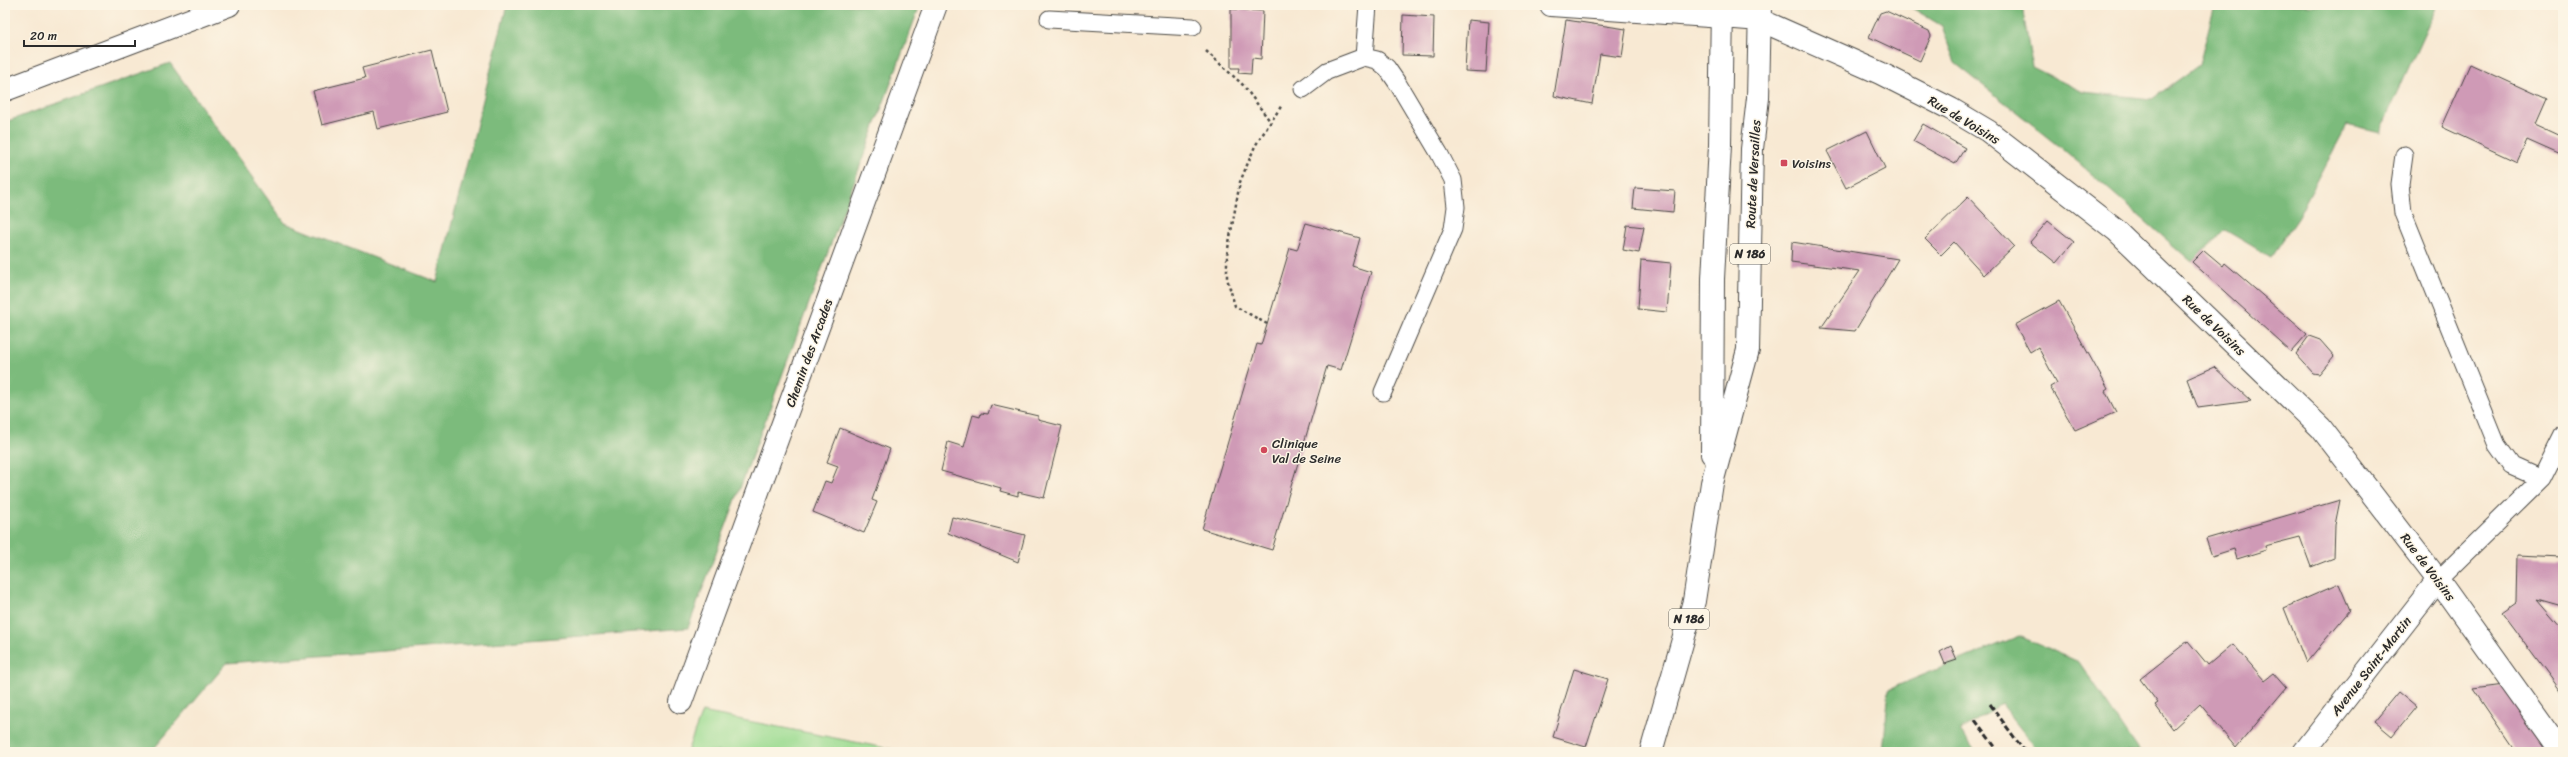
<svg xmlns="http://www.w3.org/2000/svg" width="2568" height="757" font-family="Sriracha,sans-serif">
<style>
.green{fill:#9bdb91;stroke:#63835e}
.forest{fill:#7cbb7b;stroke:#547353}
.building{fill:#cf9ab6}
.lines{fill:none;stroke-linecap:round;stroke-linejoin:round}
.service-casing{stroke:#4a4844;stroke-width:19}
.minor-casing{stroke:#4a4844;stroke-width:24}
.tertiary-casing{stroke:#4a4844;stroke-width:24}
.primary-casing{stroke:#4a4844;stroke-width:24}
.path{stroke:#4a4844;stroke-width:2.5;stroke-dasharray:3 3;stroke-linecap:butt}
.service{stroke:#fff;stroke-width:17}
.minor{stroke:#fff;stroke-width:22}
.tertiary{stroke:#fff;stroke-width:22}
.primary{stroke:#fff;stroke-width:22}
.rail{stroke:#2b2b2b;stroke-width:3;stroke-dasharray:6 3;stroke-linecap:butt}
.poi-dot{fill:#d1495b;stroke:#fcf5e5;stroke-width:1.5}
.labels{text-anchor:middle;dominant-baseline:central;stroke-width:3;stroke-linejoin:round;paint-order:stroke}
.shield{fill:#fcf5e5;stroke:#6a6863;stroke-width:1}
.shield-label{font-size:12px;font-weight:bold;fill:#2b2b2b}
.street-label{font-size:13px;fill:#2b2b2b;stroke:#fcf5e5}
.poi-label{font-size:13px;fill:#2b2b2b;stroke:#fcf5e5;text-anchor:start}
</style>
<rect width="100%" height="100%" fill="#fcf5e5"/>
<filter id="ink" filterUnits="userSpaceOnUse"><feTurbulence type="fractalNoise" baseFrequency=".025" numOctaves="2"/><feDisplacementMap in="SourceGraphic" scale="8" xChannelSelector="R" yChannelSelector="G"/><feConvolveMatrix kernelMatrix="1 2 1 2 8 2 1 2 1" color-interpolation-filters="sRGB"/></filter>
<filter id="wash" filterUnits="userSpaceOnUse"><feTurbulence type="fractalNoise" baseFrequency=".012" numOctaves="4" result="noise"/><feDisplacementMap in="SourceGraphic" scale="16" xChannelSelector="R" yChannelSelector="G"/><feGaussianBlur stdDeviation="0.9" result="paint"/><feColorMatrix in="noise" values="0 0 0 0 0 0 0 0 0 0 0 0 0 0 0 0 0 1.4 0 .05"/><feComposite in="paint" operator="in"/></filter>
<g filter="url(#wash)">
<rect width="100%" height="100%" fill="#f8e9d3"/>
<path class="green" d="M702,712L906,752H687Z"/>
<path class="forest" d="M507,5H920L688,628L227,663L151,752H5V122L170,63L285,223L437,282Z
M1907,5H2022L2032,67L2083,92L2152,99L2199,65L2215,5H2437L2379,133L2347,125L2298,217L2271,257L2225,230L2192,262L2063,149L1955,63L1942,26Z
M2019,636L2079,662L2140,752H2039L2001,704L1960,730L1976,752H1883L1889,689Z"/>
<g id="blocks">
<path class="building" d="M1231,9L1263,11L1261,59L1252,58L1251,74L1238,73L1239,68H1231Z
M1886,11L1929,31L1931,36L1920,61L1869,37L1880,13Z
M1403,15L1434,17L1433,56L1402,55Z
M1468,20L1489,22L1486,72L1465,71Z
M1566,20L1626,29L1622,57L1600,54L1592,104L1554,96Z
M432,50L447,112L378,129L374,112L322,125L313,91L365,78L362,68Z
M2470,64L2546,99L2535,124L2563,137V156L2527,140L2517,162L2442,127Z
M1923,124L1965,148L1955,164L1913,141Z
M1867,131L1885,168L1846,188L1827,151Z
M1635,188L1675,191L1673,212L1633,208Z
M1968,197L2014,246L1984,275L1954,242L1941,255L1925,239Z
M2048,221L2074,242L2056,263L2030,242Z
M1306,223L1360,238L1352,266L1371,272L1341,370L1327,366L1272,550L1202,529L1257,344L1261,345L1290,248L1297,250Z
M1627,225L1644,227L1639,253L1623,250Z
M1792,242L1898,259L1855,331L1821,328L1860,271L1791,262Z
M2204,250L2223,266L2225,263L2307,334L2291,352L2192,262Z
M1641,260L1671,263L1667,312L1638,309Z
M2059,301L2108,389L2105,391L2116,412L2075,430L2050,387L2057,383L2038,347L2030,352L2015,325Z
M2309,336L2320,340L2334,356L2319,374L2313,373L2296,354Z
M2214,367L2251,401L2198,408L2187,379Z
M991,405L1038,416V420L1062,426L1044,498L1018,492V496L1000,491L1001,488L941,471L948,442L964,447L973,415L980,417L981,413L988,414Z
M840,428L890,449L872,500L877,502L864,533L813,512L825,481L831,483L838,466L827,462Z
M2340,500L2335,525L2334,558L2311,567L2300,537L2265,546L2266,550L2237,559L2234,549L2212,556L2206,539Z
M952,517L1025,535L1018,562L948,533Z
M2517,555L2563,557V606L2538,599L2563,628L2559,636L2563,640V694L2502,612L2516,602Z
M2339,584L2350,610L2306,663L2284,608Z
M2188,641L2208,665L2233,644L2264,680L2273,673L2286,688L2236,748L2200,704L2173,729L2155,705L2158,703L2140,679Z
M1951,646L1957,660L1945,664L1940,652Z
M1574,669L1608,679L1586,747L1553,737Z
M2512,684L2557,752H2516L2473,689Z
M2398,692L2416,707L2392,736L2374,721Z"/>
</g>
</g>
<g filter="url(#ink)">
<use href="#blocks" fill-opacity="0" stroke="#4a4844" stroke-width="1"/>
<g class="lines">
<g class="service-casing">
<path id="service" d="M1368,5L1364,57L1377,60L1387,68L1398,84L1439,153L1453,180L1456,207L1453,229L1383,392
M1049,19L1193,27
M1303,89L1327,71L1364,57
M2404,155L2400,184L2403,213L2497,445L2512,466L2541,479
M2438,580L2541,479L2563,435"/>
</g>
<g class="minor-casing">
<path id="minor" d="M1551,5L1723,17
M5,90L229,5
M681,702L936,5"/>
</g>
<g class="tertiary-casing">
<path id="tertiary" d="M1760,20L1880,73L1951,109L1988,131L2117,231L2321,428L2438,580L2561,752
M2304,752L2438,580"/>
</g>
<g class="primary-casing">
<path id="primary" d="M1723,17L1760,20
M1712,454L1713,279L1720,145L1722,5
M1651,752L1694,601L1712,483L1748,350L1752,149L1758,98L1760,5"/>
</g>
<path class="path" d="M1206,51L1243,85L1270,121
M1267,324L1235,306L1227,278V254L1240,182L1255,146L1282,105"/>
<use href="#service" class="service"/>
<use href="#minor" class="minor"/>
<use href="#tertiary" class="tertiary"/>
<use href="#primary" class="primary"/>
<path class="rail" d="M1990,704L2025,752
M1975,720L1999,752"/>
</g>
</g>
<g class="poi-dot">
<rect x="1780" y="159" width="8" height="8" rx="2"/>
<circle cx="1264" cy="450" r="4"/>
</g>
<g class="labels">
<g class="shield">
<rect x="1730" y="244" width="40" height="20" rx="3"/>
<rect x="1669" y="609" width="40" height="20" rx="3"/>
</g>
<g class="shield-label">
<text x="1750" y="254">N 186</text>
<text x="1689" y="619">N 186</text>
</g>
<g class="street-label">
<text transform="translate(1964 120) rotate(31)">Rue de Voisins</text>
<text transform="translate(1753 174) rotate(-87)">Route de Versailles</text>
<text transform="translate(2214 325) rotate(44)">Rue de Voisins</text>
<text transform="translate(809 353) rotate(-70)">Chemin des Arcades</text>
<text transform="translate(2428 567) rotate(53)">Rue de Voisins</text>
<text transform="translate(2371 666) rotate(-52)">Avenue Saint-Martin</text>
</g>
<g class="poi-label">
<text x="1792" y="163">Voisins</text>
<text x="1272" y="443">Clinique<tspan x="1272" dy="15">Val de Seine</tspan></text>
</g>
</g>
<rect width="2568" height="757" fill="none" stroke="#fcf5e5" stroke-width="20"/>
<path d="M24 40v6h111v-6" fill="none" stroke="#2b2b2b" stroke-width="2"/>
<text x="30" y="40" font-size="12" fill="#2b2b2b" stroke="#fcf5e5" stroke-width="3" paint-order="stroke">20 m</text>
</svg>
